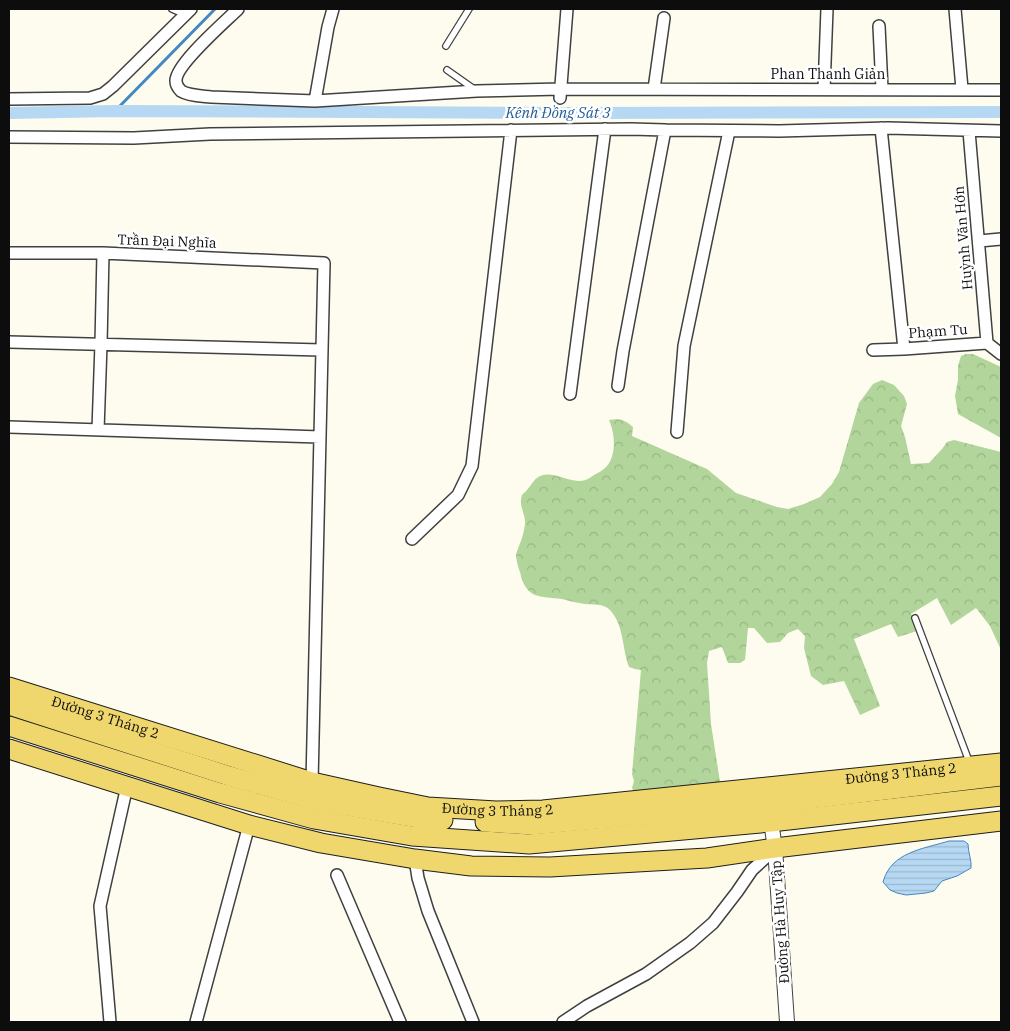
<svg xmlns="http://www.w3.org/2000/svg" width="1010" height="1031" font-family="'IBM Plex Serif',serif">
<style>
.forest{fill:url(#forest-crowns)}
.water{fill:url(#water-rules);stroke:#4388c3}
.lines{fill:none;stroke-linecap:round;stroke-linejoin:round}
.stream{stroke:#4388c3;stroke-width:3}
.canal{stroke:#b6d8f2;stroke-width:12}
.service-casing{stroke:#404040;stroke-width:8}
.minor-casing{stroke:#404040;stroke-width:14}
.tertiary-casing{stroke:#404040;stroke-width:16}
.primary-casing{stroke:#1e1e1e;stroke-width:21}
.service{stroke:#fff;stroke-width:5.5}
.minor{stroke:#fff;stroke-width:11}
.tertiary{stroke:#fff;stroke-width:14}
.primary{stroke:#efd76d;stroke-width:19}
.labels{text-anchor:middle;dominant-baseline:central;stroke-width:5;stroke-linejoin:round;paint-order:stroke}
.street-label{font-size:14px;fill:#0d0d0d;stroke:#fff}
.water-label{font-size:15px;font-style:italic;fill:#1f5b96;stroke:#fff}
</style>
<defs>
<pattern id="forest-crowns" width="20" height="18" patternUnits="userSpaceOnUse" patternTransform="scale(1.25)"><rect width="20" height="18" fill="#b2d59b"/><path d="M2 6a3 3 0 1 1 6 0M12 15a3 3 0 1 1 6 0" fill="none" stroke="#98b684"/></pattern>
<pattern id="water-rules" width="6" height="5" patternUnits="userSpaceOnUse" patternTransform="scale(1.25)"><rect width="6" height="5" fill="#b6d8f2"/><path d="M0 2.5h6" fill="none" stroke="#9bb8ce"/></pattern>
</defs>
<rect width="100%" height="100%" fill="#fefcee"/>
<path class="forest" d="M966,354H973L1001,367V438L958,414L955,396L958,380V366L961,356Z
M882,380L894,385L904,396L907,404L901,426L905,437L911,464L929,463L942,449L947,442L954,440L1001,452V650L990,626L976,608L951,625L937,598L911,614L917,631L898,637L891,624L854,639L880,706L860,715L844,681L823,685L811,676L804,648L805,636L798,629L788,633L780,642L767,643L754,628H748L745,660L740,663H728L722,647L709,651L707,663L711,724L720,782L635,794L632,788L634,781L632,774L641,670L635,669L629,667C622,648 624,625 610,610C603,603 593,605 585,604C577,603 570,601 562,599C540,596 526,600 520,572C518,567 516,559 516,554C517,551 518,549 519,546C522,539 524,532 525,524C526,514 518,506 522,495C523,493 526,492 527,490C532,484 535,477 543,475C554,472 567,481 580,481C585,481 590,478 594,475C598,473 603,470 606,467C617,456 615,433 609,420C620,418 625,420 633,427L632,436L707,469L736,493L777,507L788,509L804,504L820,497L832,484L839,472L859,403L873,384Z"/>
<path class="water" d="M949,841H964L968,844C968,853 972,860 971,868L957,876L942,881L934,891L926,893L906,895L897,893L890,890L883,882C891,852 923,849 949,841Z"/>
<g class="lines">
<path class="stream" d="M115,111L215,9"/>
<path class="canal" d="M9,113L115,111L578,113L1001,112"/>
<g class="service-casing">
<path id="service" d="M172,9L186,15
M446,46L469,9
M447,70L474,89
M915,618L970,764"/>
</g>
<g class="minor-casing">
<path id="minor" d="M238,9C226,21 175,65 176,81C176,85 179,89 181,91C189,96 203,96 211,97L315,101L477,91L560,89L1001,90
M955,9L962,89
M879,26L882,89
M654,89L664,18
M824,89L827,9
M560,98L567,9
M9,99L90,98L103,94L113,86L191,9
M315,101L328,27L333,9
M881,128L904,349
M969,131L987,343
M9,137L134,138L210,134L631,129L665,130L779,131L888,128L1001,131
M979,241L1001,239
M9,253H103L324,263L312,782
M9,342L321,350
M873,350L904,349L987,343L1001,354
M618,386L623,351L665,130
M570,394L605,129
M9,427L320,437
M98,430L101,344L103,253
M677,432L684,346L729,131
M412,539L458,495L472,466L511,130
M415,859L418,878L428,911L473,1022
M337,875L400,1022
M110,1022L100,906L127,786
M196,1022L249,825
M563,1022L587,1006L646,974L690,943L713,923L737,892L752,870L774,850"/>
</g>
<g class="tertiary-casing">
<path id="tertiary" d="M771,822L775,848L787,1022"/>
</g>
<g class="primary-casing">
<g id="primary">
<path id="s1" d="M9,687L312,782L379,797L428,807L496,811L543,810L1001,763"/>
<path d="M9,705L229,776L322,802L417,818L443,820"/>
<path d="M9,726L220,793L314,819L412,836L529,844L771,822L1001,796"/>
<path d="M9,749L249,825L321,843L415,859L471,866L550,867L707,858L775,848L1001,821"/>
<path d="M485,822L531,825L768,804L1001,776"/>
</g>
</g>
<use href="#service" class="service"/>
<use href="#minor" class="minor"/>
<use href="#tertiary" class="tertiary"/>
<use href="#primary" class="primary"/>
</g>
<g class="labels">
<g class="street-label">
<text x="828" y="74">Phan Thanh Giản</text>
<text transform="translate(963 238) rotate(-95)">Huỳnh Văn Hớn</text>
<text transform="translate(167 241) rotate(2)">Trần Đại Nghĩa</text>
<text transform="translate(938 331) rotate(-4)">Phạm Tu</text>
<text stroke="none"><textPath href="#s1" startOffset="101">Đường 3 Tháng 2</textPath></text>
<text stroke="none"><textPath href="#s1" startOffset="911">Đường 3 Tháng 2</textPath></text>
<text stroke="none"><textPath href="#s1" startOffset="506">Đường 3 Tháng 2</textPath></text>
<text transform="translate(780 922) rotate(-94)">Đường Hà Huy Tập</text>
</g>
<g class="water-label">
<text x="558" y="112">Kênh Đồng Sát 3</text>
</g>
</g>
<rect width="1010" height="1031" fill="none" stroke="#0d0d0d" stroke-width="20"/>
</svg>
